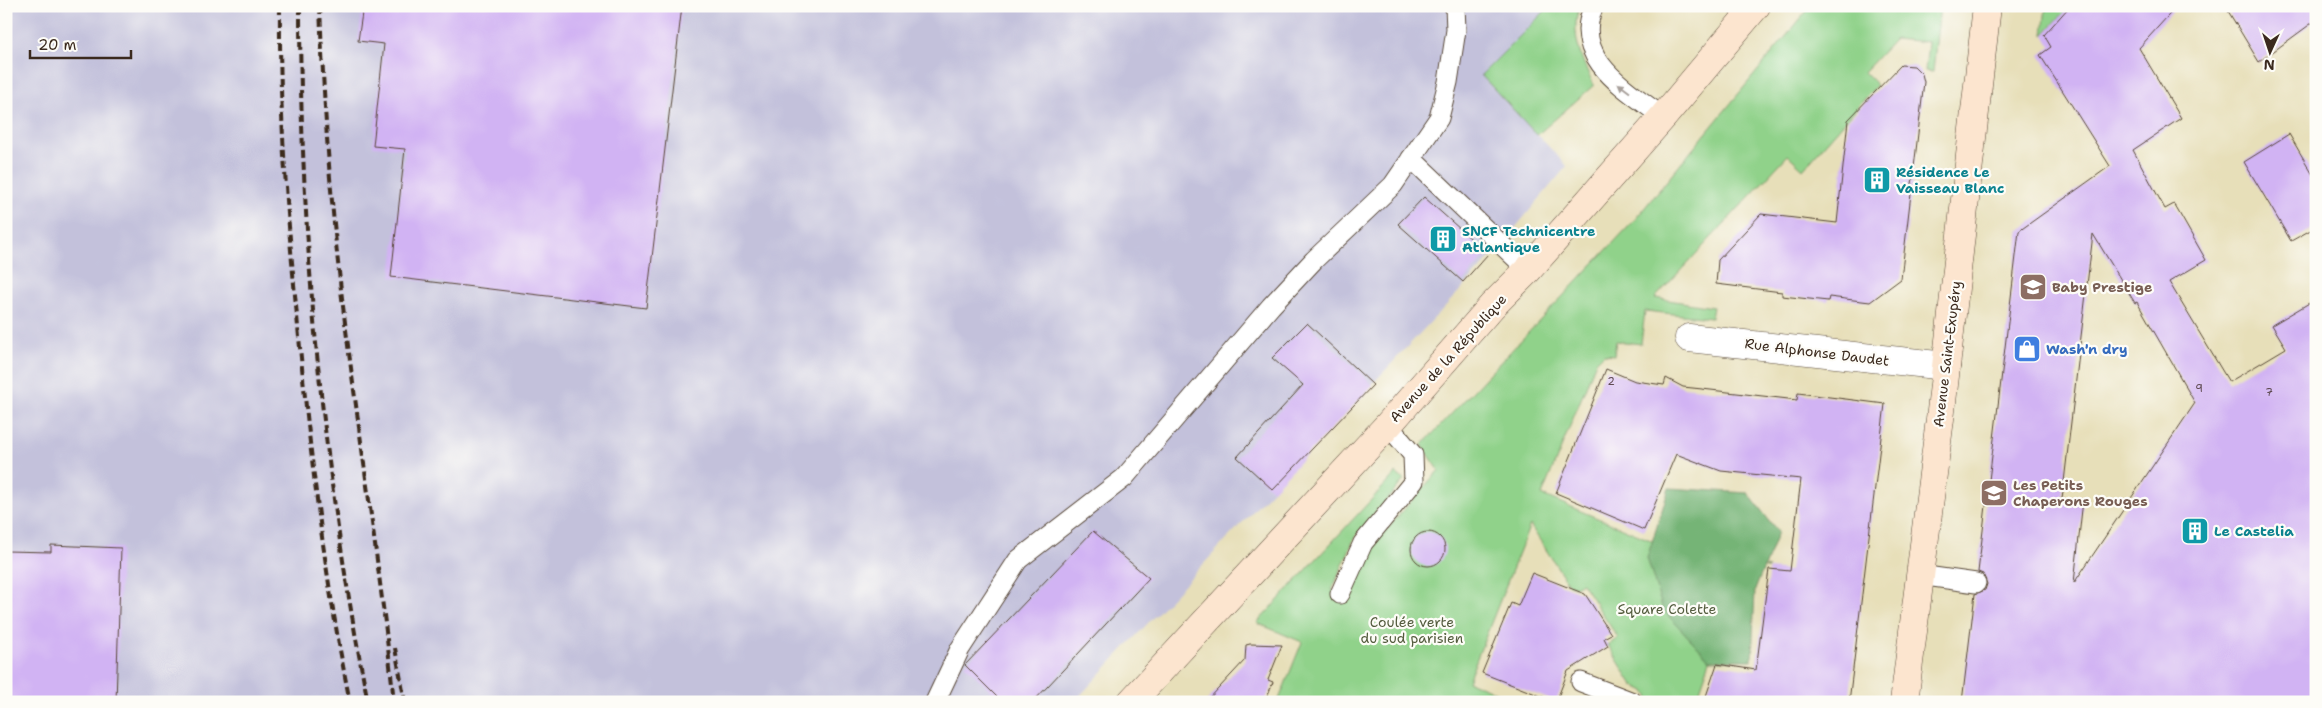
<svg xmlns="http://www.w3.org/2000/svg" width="2322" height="708" font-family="'Shantell Sans',sans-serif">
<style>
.industrial{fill:#c3c1db}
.green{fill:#90d28a;stroke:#667e54}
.forest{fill:#74b476;stroke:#586f4a}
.building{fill:#d1b3f3;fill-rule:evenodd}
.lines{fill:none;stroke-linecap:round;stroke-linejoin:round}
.lane-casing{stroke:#554535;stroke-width:21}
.street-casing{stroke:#554535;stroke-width:29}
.secondary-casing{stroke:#554535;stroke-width:29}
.lane{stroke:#fff;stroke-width:19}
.street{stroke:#fff;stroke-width:28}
.secondary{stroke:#fce5cf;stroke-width:28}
.rail{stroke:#3b2a1e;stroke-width:4;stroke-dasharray:8 4;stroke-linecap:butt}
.oneway{fill:#a79f9a}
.labels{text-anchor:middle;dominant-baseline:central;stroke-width:4.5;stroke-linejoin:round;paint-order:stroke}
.number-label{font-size:11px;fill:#604c53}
.culture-label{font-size:14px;font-weight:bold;fill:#0d838f;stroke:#fdfcf7;text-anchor:start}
.education-label{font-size:14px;font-weight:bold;fill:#785e54;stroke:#fdfcf7;text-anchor:start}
.shop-label{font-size:14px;font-weight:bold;fill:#366cbe;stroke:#fdfcf7;text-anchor:start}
.street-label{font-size:14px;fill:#3b2a1e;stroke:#fdfcf7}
.park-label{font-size:14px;fill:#545c3e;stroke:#fdfcf7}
</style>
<rect width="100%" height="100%" fill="#fdfcf7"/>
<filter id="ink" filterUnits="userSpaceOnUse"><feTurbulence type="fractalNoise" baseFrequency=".02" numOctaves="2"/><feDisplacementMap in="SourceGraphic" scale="10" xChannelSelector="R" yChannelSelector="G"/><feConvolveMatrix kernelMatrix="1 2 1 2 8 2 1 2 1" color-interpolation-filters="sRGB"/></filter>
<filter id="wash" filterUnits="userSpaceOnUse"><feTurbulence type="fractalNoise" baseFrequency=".0096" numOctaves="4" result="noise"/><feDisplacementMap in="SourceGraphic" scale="20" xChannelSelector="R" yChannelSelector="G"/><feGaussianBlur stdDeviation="1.12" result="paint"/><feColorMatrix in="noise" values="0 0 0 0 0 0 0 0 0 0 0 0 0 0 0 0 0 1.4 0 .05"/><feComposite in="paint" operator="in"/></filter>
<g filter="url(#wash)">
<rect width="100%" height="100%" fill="#e7dfb9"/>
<path class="industrial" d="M6,6H1550L1481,75L1567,166L1483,266L1074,702H6Z"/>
<path class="green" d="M1550,6H1580C1569,33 1582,61 1594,85L1537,135L1481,75Z
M1811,6H1940L1933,72L1925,71L1928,42L1895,39L1864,72L1877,85L1803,169L1788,155L1655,298L1713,307L1711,318L1645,311L1641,344L1616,341L1614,355L1604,354L1596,362L1542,495L1689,556L1769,568L1742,566L1696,702H1651L1645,691L1633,685L1608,645L1618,638L1582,583L1575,587L1569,585L1530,525L1468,681L1519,702H1278L1302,642L1257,623L1396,473L1404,480L1355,537L1332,590L1350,597L1370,548L1439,470L1422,445L1632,223Z
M2046,6H2070L2043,35Z"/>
<path class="forest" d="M1669,488L1748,493L1778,532L1755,590L1752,660H1710L1663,610L1647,558Z"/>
<g id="blocks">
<path class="building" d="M363,6H682L646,308L391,277L405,149L373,146L384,44L358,41Z
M2070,6H2177L2139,48L2181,118L2133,150L2165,209L2174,204L2206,260L2169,282L2229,382L2286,348L2272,325L2316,299V702H1962L1975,594L1985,590L1987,584L1983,574L1978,572L2019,231L2110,166L2040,55L2051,47L2044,35ZM2093,234L2135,303L2137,302L2195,403L2074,583L2083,500L2062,499Z
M2225,6H2316V20L2259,62Z
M1901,65L1914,66L1922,74L1924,82L1901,279L1870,302L1829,297L1828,301L1782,296V292L1716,284L1718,260L1761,214L1837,223L1848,120Z
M2289,134L2316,180V227L2291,241L2244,162Z
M1424,197L1488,254L1463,282L1398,224Z
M1307,323L1373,385L1273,490L1237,457L1303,385L1272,358Z
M1606,369L1635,381L1664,385L1666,378L1683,387L1702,389L1797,400L1798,393L1885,404L1849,702H1704L1717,664L1756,670L1769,569L1790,571L1801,479L1721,471L1676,454L1644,530L1556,493Z
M1093,531L1149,578L1033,702H1002L965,665Z
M1411 549a17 17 0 1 1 34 0a17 17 0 1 1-34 0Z
M51,545L121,548L116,702H6V551L51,552Z
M1532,573L1585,594L1611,634L1604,638L1608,646L1568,671L1556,702L1482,673L1511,603L1518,606Z
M1250,644L1282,645L1268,680L1273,682L1265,702H1206L1245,660L1246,645Z"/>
</g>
</g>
<g filter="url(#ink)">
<use href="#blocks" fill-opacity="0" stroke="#554535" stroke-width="1"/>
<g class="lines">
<g class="lane-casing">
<path id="lane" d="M1594,6C1569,58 1629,91 1663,117
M1411,158L1528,270
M1919,575L1976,583
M1340,594L1363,543L1414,481L1413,455L1388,425
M1581,682L1633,702
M935,702L960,649L1018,560L1124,478L1271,306L1314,260L1393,185L1439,118L1448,82L1456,30L1455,6"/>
</g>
<g class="street-casing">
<path id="street" d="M1689,338L1946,366"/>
</g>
<g class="secondary-casing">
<path id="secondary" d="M1131,702L1388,425L1492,306L1528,270L1663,117L1756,6
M1904,702L1941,411L1987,6"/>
</g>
<use href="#lane" class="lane"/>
<use href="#street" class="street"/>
<use href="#secondary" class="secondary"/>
<path class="rail" d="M280,6C279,109 287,213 297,316C309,445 324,574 350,702
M300,6C300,236 323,476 368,702
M320,6C324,114 332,223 346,330C362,454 381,578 394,702
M395,648L405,702"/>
</g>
<defs><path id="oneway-solid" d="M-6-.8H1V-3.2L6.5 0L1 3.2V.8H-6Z" transform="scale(1.25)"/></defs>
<use class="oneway" href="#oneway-solid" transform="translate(1624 88) rotate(-143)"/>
</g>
<defs>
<g id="building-square" transform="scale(1.4375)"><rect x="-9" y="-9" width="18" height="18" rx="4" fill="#0f9aa8" stroke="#fdfcf7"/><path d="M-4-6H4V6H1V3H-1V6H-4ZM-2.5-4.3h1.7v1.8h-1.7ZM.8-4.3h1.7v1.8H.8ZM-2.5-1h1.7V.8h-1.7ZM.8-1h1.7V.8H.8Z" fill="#fff"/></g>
<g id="school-square" transform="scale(1.4375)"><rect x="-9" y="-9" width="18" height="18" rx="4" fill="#8d6e63" stroke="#fdfcf7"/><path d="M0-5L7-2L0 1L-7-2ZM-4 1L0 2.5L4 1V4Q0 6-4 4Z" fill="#fff"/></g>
<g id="shop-square" transform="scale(1.4375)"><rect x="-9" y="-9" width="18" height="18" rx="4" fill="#3f7fe0" stroke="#fdfcf7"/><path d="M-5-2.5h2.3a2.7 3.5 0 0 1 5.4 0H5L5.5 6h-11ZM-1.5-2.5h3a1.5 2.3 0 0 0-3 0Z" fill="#fff"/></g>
</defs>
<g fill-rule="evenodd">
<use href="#building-square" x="1877" y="180"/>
<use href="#building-square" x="1443" y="239"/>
<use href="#school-square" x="2033" y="287"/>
<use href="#shop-square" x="2027" y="349"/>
<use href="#school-square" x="1994" y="493"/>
<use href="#building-square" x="2195" y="531"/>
</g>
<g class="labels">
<g class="number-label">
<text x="1611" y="381">2</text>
<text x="2199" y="388">9</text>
<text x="2269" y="392">7</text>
</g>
<g class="culture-label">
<text x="1896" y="172">Résidence Le<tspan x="1896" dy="16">Vaisseau Blanc</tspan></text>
<text x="1462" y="231">SNCF Technicentre<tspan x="1462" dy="16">Atlantique</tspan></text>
<text x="2214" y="531">Le Castelia</text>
</g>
<g class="education-label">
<text x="2052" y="287">Baby Prestige</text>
<text x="2013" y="485">Les Petits<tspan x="2013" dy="16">Chaperons Rouges</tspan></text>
</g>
<g class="shop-label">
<text x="2046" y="349">Wash'n dry</text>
</g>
<g class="street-label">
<text transform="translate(1817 352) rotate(7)">Rue Alphonse Daudet</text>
<text transform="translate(1947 354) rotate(-83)">Avenue Saint-Exupéry</text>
<text transform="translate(1448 358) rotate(-48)">Avenue de la République</text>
</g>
<g class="park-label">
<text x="1667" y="609">Square Colette</text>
<text x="1412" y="622">Coulée verte<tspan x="1412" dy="16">du sud parisien</tspan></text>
</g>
</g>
<rect width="2322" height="708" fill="none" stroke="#fdfcf7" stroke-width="25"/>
<g transform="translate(2270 52) rotate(183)" stroke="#fdfcf7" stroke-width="4" paint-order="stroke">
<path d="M0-4L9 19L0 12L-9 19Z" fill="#3b2a1e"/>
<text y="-8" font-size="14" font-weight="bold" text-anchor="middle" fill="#3b2a1e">N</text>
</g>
<path d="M30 50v8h101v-8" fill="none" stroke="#3b2a1e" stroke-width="2.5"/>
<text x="38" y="50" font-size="15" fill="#3b2a1e" stroke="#fdfcf7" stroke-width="4" paint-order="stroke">20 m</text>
</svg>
